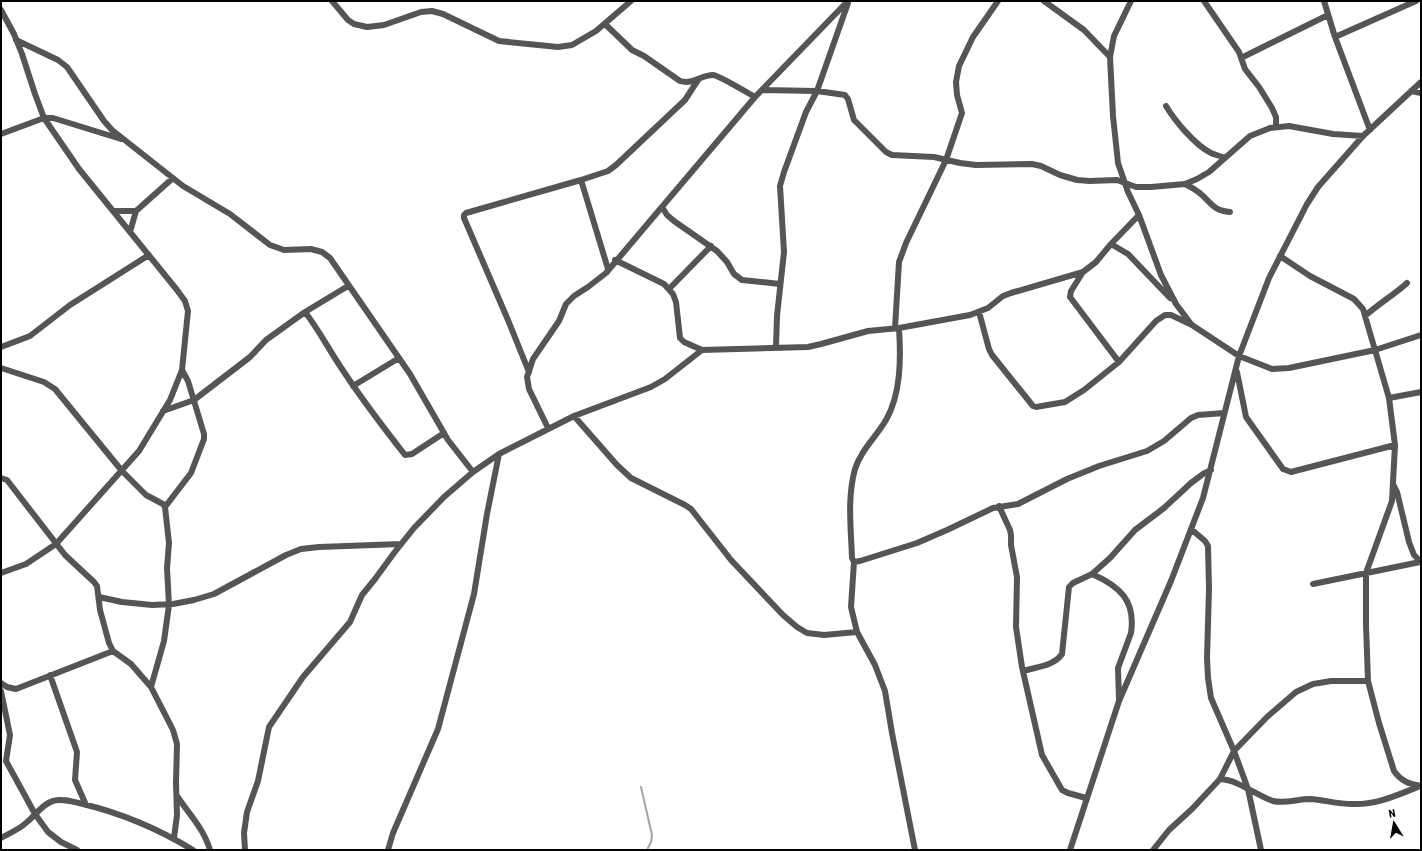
<svg xmlns="http://www.w3.org/2000/svg" width="1422" height="851" font-family="'Roboto Condensed',sans-serif">
<style>
.lines{fill:none;stroke-linecap:round;stroke-linejoin:round}
.stream{stroke:#a3a3a3;stroke-width:2}
.minor{stroke:#555;stroke-width:6}
</style>
<rect width="100%" height="100%" fill="#fff"/>
<g class="lines">
<path class="stream" d="M641,787L652,835L651,842L647,850"/>
<path class="minor" d="M332,1L348,20L354,24L367,27L384,25L421,12L432,11L443,14L499,41L558,47L572,45L596,31L631,1
M1044,1L1084,30L1110,57L1113,116L1118,163L1128,192L1139,215L1161,275L1176,304L1191,324
M1204,1L1239,52L1245,69L1259,87L1272,108L1276,117V126
M1324,1L1335,37L1370,130
M1,10L14,34L22,54L35,94L44,118L79,169L177,290L185,301L188,311L182,370L170,400L139,451L56,544L26,564L1,573
M605,24L632,50L644,56L680,81C693,85 701,75 713,75C718,75 748,93 755,97
M1335,37L1416,1
M16,40L58,60L67,67L104,121L112,130L183,186L230,214L270,245L284,250L311,249L322,252L330,258L410,374L448,440L473,472
M1110,57L1114,36L1131,1
M1241,58L1328,15
M762,90L817,91L845,95L848,99L854,120L886,152L892,155L934,157L960,163L976,165L1032,164L1041,166L1060,175L1077,180L1090,181L1117,180L1136,187H1151L1185,184L1197,179L1209,172L1250,136L1270,128L1289,126L1333,134L1363,136
M1411,91L1421,93
M1166,106C1175,121 1195,145 1211,153C1215,155 1221,156 1225,158
M1,134L44,118H53L121,139
M581,180L608,269
M1185,184C1191,187 1198,191 1203,196C1214,206 1214,210 1230,212
M662,207L667,215L674,221L717,251L727,262L734,274L742,280L780,284
M114,211H136
M130,232L136,211L173,178
M1111,244L1128,254L1170,298
M1280,256L1310,276L1354,299L1363,309L1389,398L1395,445L1392,501L1366,573V625L1368,681L1379,723L1394,771C1401,781 1409,784 1421,786
M615,260L664,284L673,294L676,302L680,338L684,342L702,350L808,347L821,344L868,331L899,328L970,315L988,308L1003,296L1011,293L1083,272L1096,262L1111,244L1139,215
M1083,272L1071,291L1070,297L1119,362
M669,289L711,246
M305,312C319,330 329,350 342,369C361,398 383,427 405,455L412,454L444,433
M979,312L989,349L992,355L1033,406L1036,407L1065,402L1084,390L1119,362L1156,321L1165,315H1171L1192,325L1239,356L1272,369L1289,368L1375,350L1421,335
M1365,316C1378,304 1394,295 1407,283
M895,328L899,262L906,243L946,160L962,113L957,95L956,82L959,66L973,37L998,1
M899,328C901,358 901,394 886,420C876,437 861,450 855,469C847,498 851,528 852,558L854,562L860,561L917,543L947,530L993,508L1018,504L1067,479L1099,466L1147,451L1164,441L1191,418L1198,415L1224,413
M1,347L30,336L70,305L149,255
M776,347L777,316L784,252L780,186L784,172L806,112L817,91L848,3
M1,368L44,382L55,389L122,471L146,495L163,504L165,507L169,543L167,568L169,605L164,641L151,687
M529,372L508,320L464,218V215L466,213L581,180L608,171L616,165L685,100L698,80
M1237,372L1246,417L1283,469L1291,472L1395,445
M353,386L399,358
M1389,398L1421,392
M163,411L194,400L250,357L266,340L305,312L348,286
M574,416L617,465L631,478L685,505L691,509L731,560L783,615L797,627L807,633L824,635L857,632
M548,428L529,389L527,377L533,359L559,321L566,304L574,296L588,287L606,273L755,97L848,1
M1,478L7,480L65,555L94,582L97,586L100,610L109,643L113,651L131,664L151,687L173,730L177,744L176,783L177,815L174,838
M1393,484L1397,492L1409,542L1414,555L1421,562
M999,506L1010,530L1011,535V545L1017,577L1016,627L1022,667L1042,755L1062,790L1068,793L1086,798
M165,507L191,473L204,439V434L188,381L182,370
M1191,529L1205,541L1208,546L1209,589L1207,658L1208,678L1211,698L1234,751L1248,789L1261,850
M854,562L851,607L857,632L875,665L885,691L892,733L915,850
M1092,574C1119,586 1136,600 1131,633L1118,668L1119,699
M1313,584L1420,562
M99,597L122,602L152,605L173,604L194,600L214,594L286,555L301,549L319,547L401,544
M1023,671C1036,667 1054,666 1062,654L1069,587L1073,583L1092,574L1110,558L1135,530L1164,508L1191,483L1203,474L1211,470
M50,675L77,752L75,780L86,805
M1,683L7,687L16,689L113,651
M1,691L10,735L6,761L35,814L48,832L61,842L77,850
M1220,779C1239,780 1255,795 1273,801C1285,804 1298,799 1310,799C1324,800 1338,804 1352,804C1376,805 1398,795 1420,786
M177,796C189,814 204,829 210,850
M1,838C10,833 20,829 27,822C36,815 42,804 53,801C62,798 74,802 83,804C124,814 157,828 193,850
M245,850L244,833L247,812L258,781L269,727L303,677L350,622L362,595L375,579L394,553L414,528L444,497L473,472L499,454L574,416L651,387L665,379L702,350
M388,850L393,833L438,729L474,594L487,514L499,454
M1070,850L1119,701L1171,581L1203,498L1239,356L1269,278L1307,204L1318,187L1363,136L1421,82
M1153,850L1169,830L1192,809L1220,779L1234,751L1267,717L1296,692L1313,684L1331,681H1368"/>
</g>
<rect width="1422" height="851" fill="none" stroke="#000000" stroke-width="4"/>
<g transform="translate(1394 823) rotate(349)" stroke="#ffffff" stroke-width="3" paint-order="stroke">
<path d="M0-3L7 15L0 10L-7 15Z" fill="#000000"/>
<text y="-6" font-size="11" font-weight="bold" text-anchor="middle" fill="#000000">N</text>
</g>
</svg>
